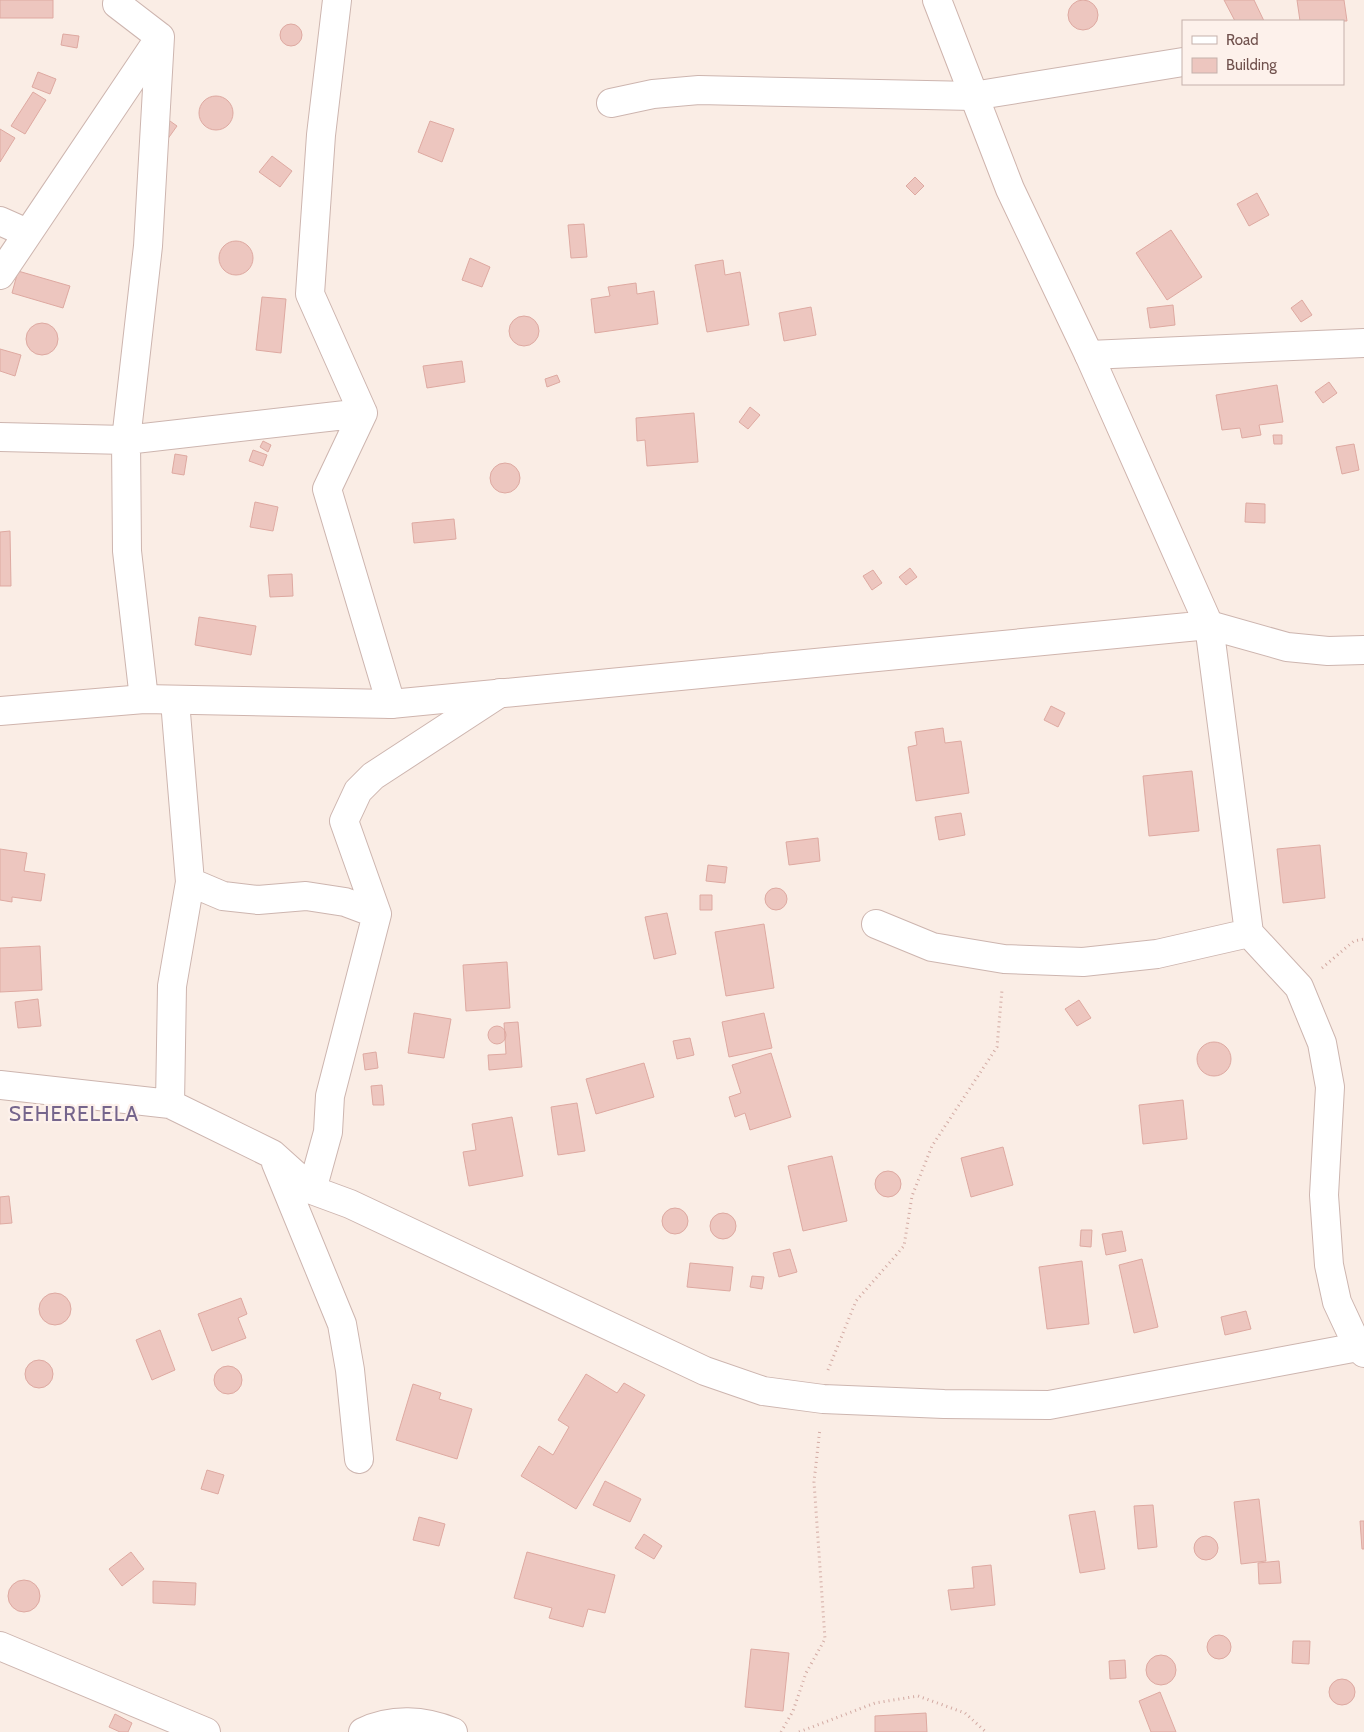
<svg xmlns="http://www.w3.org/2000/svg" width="1364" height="1732" font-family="Cabin,sans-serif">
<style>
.building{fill:#edc6bf;stroke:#dea9a1}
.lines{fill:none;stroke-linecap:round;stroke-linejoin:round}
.street-casing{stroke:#cdb5af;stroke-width:30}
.secondary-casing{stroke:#cfb4ad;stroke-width:30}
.path{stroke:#d2a9a2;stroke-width:3;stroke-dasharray:1 4;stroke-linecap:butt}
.street{stroke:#fff;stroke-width:28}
.secondary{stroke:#fff;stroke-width:28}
.labels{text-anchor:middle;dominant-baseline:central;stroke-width:4.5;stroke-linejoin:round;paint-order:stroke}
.quarter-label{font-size:21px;letter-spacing:1px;fill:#75658c;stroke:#fdf1eb}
</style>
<rect width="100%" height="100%" fill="#faede5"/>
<path class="building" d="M1068 15a15 15 0 1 1 30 0a15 15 0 1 1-30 0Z
M0,0H53V18H0Z
M1224,0H1254L1264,21H1235Z
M1297,0H1344L1347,21H1300Z
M280 35a11 11 0 1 1 22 0a11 11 0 1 1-22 0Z
M63,34L79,36L77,48L61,45Z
M38,72L56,79L50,94L32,87Z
M33,92L46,100L25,134L11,126Z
M199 113a17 17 0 1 1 34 0a17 17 0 1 1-34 0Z
M163,116L177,126L162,147Z
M430,121L454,129L442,162L418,152Z
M0,129L15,138L0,162Z
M272,156L292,171L280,187L259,172Z
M915,177L924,186L915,195L906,186Z
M1257,193L1269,215L1249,226L1237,204Z
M584,224L587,257L571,258L568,225Z
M1171,230L1202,277L1167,300L1136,253Z
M219 258a17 17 0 1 1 34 0a17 17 0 1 1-34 0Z
M470,258L490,267L482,287L462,280Z
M723,260L725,275L740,272L749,325L707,332L695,265Z
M18,271L70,286L63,308L12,293Z
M636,283L637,294L654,291L658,324L595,333L591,299L610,296L608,287Z
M262,297L286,299L281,353L256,350Z
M1302,300L1312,315L1301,322L1291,308Z
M1173,305L1175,325L1150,328L1147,308Z
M811,307L816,335L784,341L779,313Z
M509 331a15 15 0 1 1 30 0a15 15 0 1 1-30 0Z
M26 339a16 16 0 1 1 32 0a16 16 0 1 1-32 0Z
M0,349L21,355L15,376L0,371Z
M462,361L465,382L427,388L423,366Z
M557,375L560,382L547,387L545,379Z
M1329,382L1337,393L1323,403L1315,392Z
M1277,385L1283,422L1259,425L1261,435L1242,438L1240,428L1222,430L1216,395Z
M750,407L760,415L748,429L739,422Z
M694,413L698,462L647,466L645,440L637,441L636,418Z
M1273,435H1282V444H1274Z
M263,441L271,445L268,452L260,447Z
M1354,444L1359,470L1342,474L1336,447Z
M253,450L267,455L263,466L249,461Z
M175,454L187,456L184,475L172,473Z
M490 478a15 15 0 1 1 30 0a15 15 0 1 1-30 0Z
M255,502L278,507L273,531L250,527Z
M1246,503L1265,504V523L1245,522Z
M454,519L456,539L414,543L412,523Z
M10,531L11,586H0V532Z
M910,568L917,577L906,585L899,577Z
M873,570L882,583L872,590L863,576Z
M292,574L293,596L270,597L268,575Z
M199,617L256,626L251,655L195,645Z
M1051,706L1065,713L1058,727L1044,720Z
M943,728L945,743L961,741L969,793L916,801L908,747L917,745L915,732Z
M1192,771L1199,831L1149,836L1143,776Z
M961,813L965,835L939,840L935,817Z
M818,838L820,861L789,865L786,842Z
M1320,845L1325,898L1283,903L1277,849Z
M0,849L27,853L24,871L45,874L41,901L12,897V902L0,900Z
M708,865L727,867L725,883L706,881Z
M765 899a11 11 0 1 1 22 0a11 11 0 1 1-22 0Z
M700,895H712V910H700Z
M667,913L676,954L654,959L645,917Z
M764,924L774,988L726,996L715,932Z
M40,946L42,990L0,992V948Z
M507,962L510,1008L466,1011L463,965Z
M38,999L41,1026L18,1028L15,1002Z
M1079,1000L1091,1018L1077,1026L1065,1009Z
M414,1013L451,1019L444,1058L408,1053Z
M764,1013L772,1048L729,1057L722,1022Z
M518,1022L522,1067L489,1070L488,1055L506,1054L504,1023Z
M488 1035a9 9 0 1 1 18 0a9 9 0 1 1-18 0Z
M690,1038L694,1055L677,1059L673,1041Z
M1197 1059a17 17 0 1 1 34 0a17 17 0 1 1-34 0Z
M376,1052L378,1068L365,1070L363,1054Z
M771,1053L791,1117L750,1130L745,1113L735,1117L729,1097L741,1093L732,1065Z
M644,1063L654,1097L596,1114L586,1079Z
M382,1085L384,1105H373L371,1086Z
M1183,1100L1187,1139L1143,1144L1139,1105Z
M577,1103L585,1151L558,1155L551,1107Z
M512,1117L523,1176L469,1186L463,1152L476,1150L472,1124Z
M1003,1147L1013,1185L971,1197L961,1158Z
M832,1156L847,1221L803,1231L788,1166Z
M875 1184a13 13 0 1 1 26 0a13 13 0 1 1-26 0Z
M9,1196L12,1223L0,1224V1197Z
M662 1221a13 13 0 1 1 26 0a13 13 0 1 1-26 0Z
M710 1226a13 13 0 1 1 26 0a13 13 0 1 1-26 0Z
M1081,1230H1092L1091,1247L1080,1246Z
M1122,1231L1126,1251L1106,1255L1102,1234Z
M790,1249L797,1272L779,1277L773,1253Z
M1142,1259L1158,1327L1134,1333L1119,1265Z
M1082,1261L1089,1324L1047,1329L1039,1267Z
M690,1263L733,1267L730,1291L687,1287Z
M752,1276L764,1277L762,1289L750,1287Z
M39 1309a16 16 0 1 1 32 0a16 16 0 1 1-32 0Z
M241,1298L247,1314L238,1318L246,1338L212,1351L198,1314Z
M1246,1311L1251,1329L1225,1335L1221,1317Z
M160,1330L175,1370L152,1380L136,1340Z
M25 1374a14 14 0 1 1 28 0a14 14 0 1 1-28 0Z
M214 1380a14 14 0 1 1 28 0a14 14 0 1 1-28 0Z
M586,1374L617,1393L624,1383L645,1395L576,1509L521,1476L539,1446L553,1455L569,1427L558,1420Z
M413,1384L441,1393L439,1399L472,1409L457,1459L396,1440Z
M207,1470L224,1475L218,1494L201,1489Z
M605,1481L641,1499L630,1522L593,1505Z
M1259,1499L1266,1561L1241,1564L1234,1502Z
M1153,1505L1157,1547L1138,1549L1134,1506Z
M1095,1511L1105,1569L1080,1573L1069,1515Z
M419,1517L445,1524L439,1546L413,1540Z
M1360,1521H1364V1549H1362Z
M644,1534L662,1546L654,1559L635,1548Z
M1194 1548a12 12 0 1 1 24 0a12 12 0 1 1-24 0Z
M131,1552L144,1569L122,1586L109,1569Z
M527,1552L615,1575L605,1613L588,1609L583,1627L549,1618L552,1608L514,1598Z
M1279,1561L1281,1583L1259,1584L1258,1563Z
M991,1565L995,1605L951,1610L948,1590L974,1588L972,1567Z
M8 1596a16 16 0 1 1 32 0a16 16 0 1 1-32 0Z
M153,1581L196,1583L195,1605L153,1603Z
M1207 1647a12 12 0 1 1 24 0a12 12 0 1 1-24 0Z
M1293,1641H1310L1309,1664L1292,1663Z
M751,1649L789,1653L783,1711L745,1707Z
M1146 1670a15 15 0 1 1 30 0a15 15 0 1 1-30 0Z
M1125,1660L1126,1678L1110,1679L1109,1661Z
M1329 1692a13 13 0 1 1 26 0a13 13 0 1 1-26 0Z
M1160,1692L1176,1732H1151L1139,1701Z
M926,1713L927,1732H875V1716Z
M115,1714L132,1723L128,1732H120L109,1727Z"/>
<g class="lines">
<g class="street-casing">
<path id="street" d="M337,0L321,135L310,294L363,413L327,489L391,704
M611,103L653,94L699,90L973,96L1183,62
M0,221L27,233
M0,275L160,37L117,4L120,0
M1089,355L1364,343
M0,437L126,440L363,413
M144,699L127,551L126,440L148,246L160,37
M190,882L223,896L258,900L306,896L345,902L377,914
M876,924L932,947L1004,959L1083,962L1157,954L1249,933
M0,1085L170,1104L272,1154L312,1190L350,1204L705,1371L763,1391L823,1399L944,1404L1049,1405L1358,1347L1364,1353
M170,1104L172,986L190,882L175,701
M276,1163L342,1324L350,1370L359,1459
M312,1190L328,1132L330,1096L377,914L344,821L358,791L373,776L500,693
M1358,1347L1337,1302L1329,1265L1324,1195L1330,1087L1322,1043L1299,987L1249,933L1209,625L1287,647L1328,651L1364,650
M0,1646L206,1732
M363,1732C392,1718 424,1720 453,1732"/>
</g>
<g class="secondary-casing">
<path id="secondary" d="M0,711L144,699L391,704L1209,625L1089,355L1010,189L937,0"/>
</g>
<path class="path" d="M1322,968L1354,941L1364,939
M828,1370L856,1301L904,1246L912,1196L932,1146L997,1047L1002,990
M781,1732L793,1711L806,1673L825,1639L814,1482L820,1428
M799,1732L875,1703L918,1696L965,1713L986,1732"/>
<use href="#street" class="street"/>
<use href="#secondary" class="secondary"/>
</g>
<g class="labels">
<g class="quarter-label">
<text x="74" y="1113">SEHERELELA</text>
</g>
</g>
<rect x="1182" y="20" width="162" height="65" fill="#fdf1eb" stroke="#c5b1ac"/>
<rect x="1192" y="36" width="25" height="8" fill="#ffffff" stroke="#c5b1ac"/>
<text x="1226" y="45" font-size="15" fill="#70514d">Road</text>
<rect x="1192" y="58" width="25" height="15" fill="#edc6bf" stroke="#c5b1ac"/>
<text x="1226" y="70" font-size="15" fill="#70514d">Building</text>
</svg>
